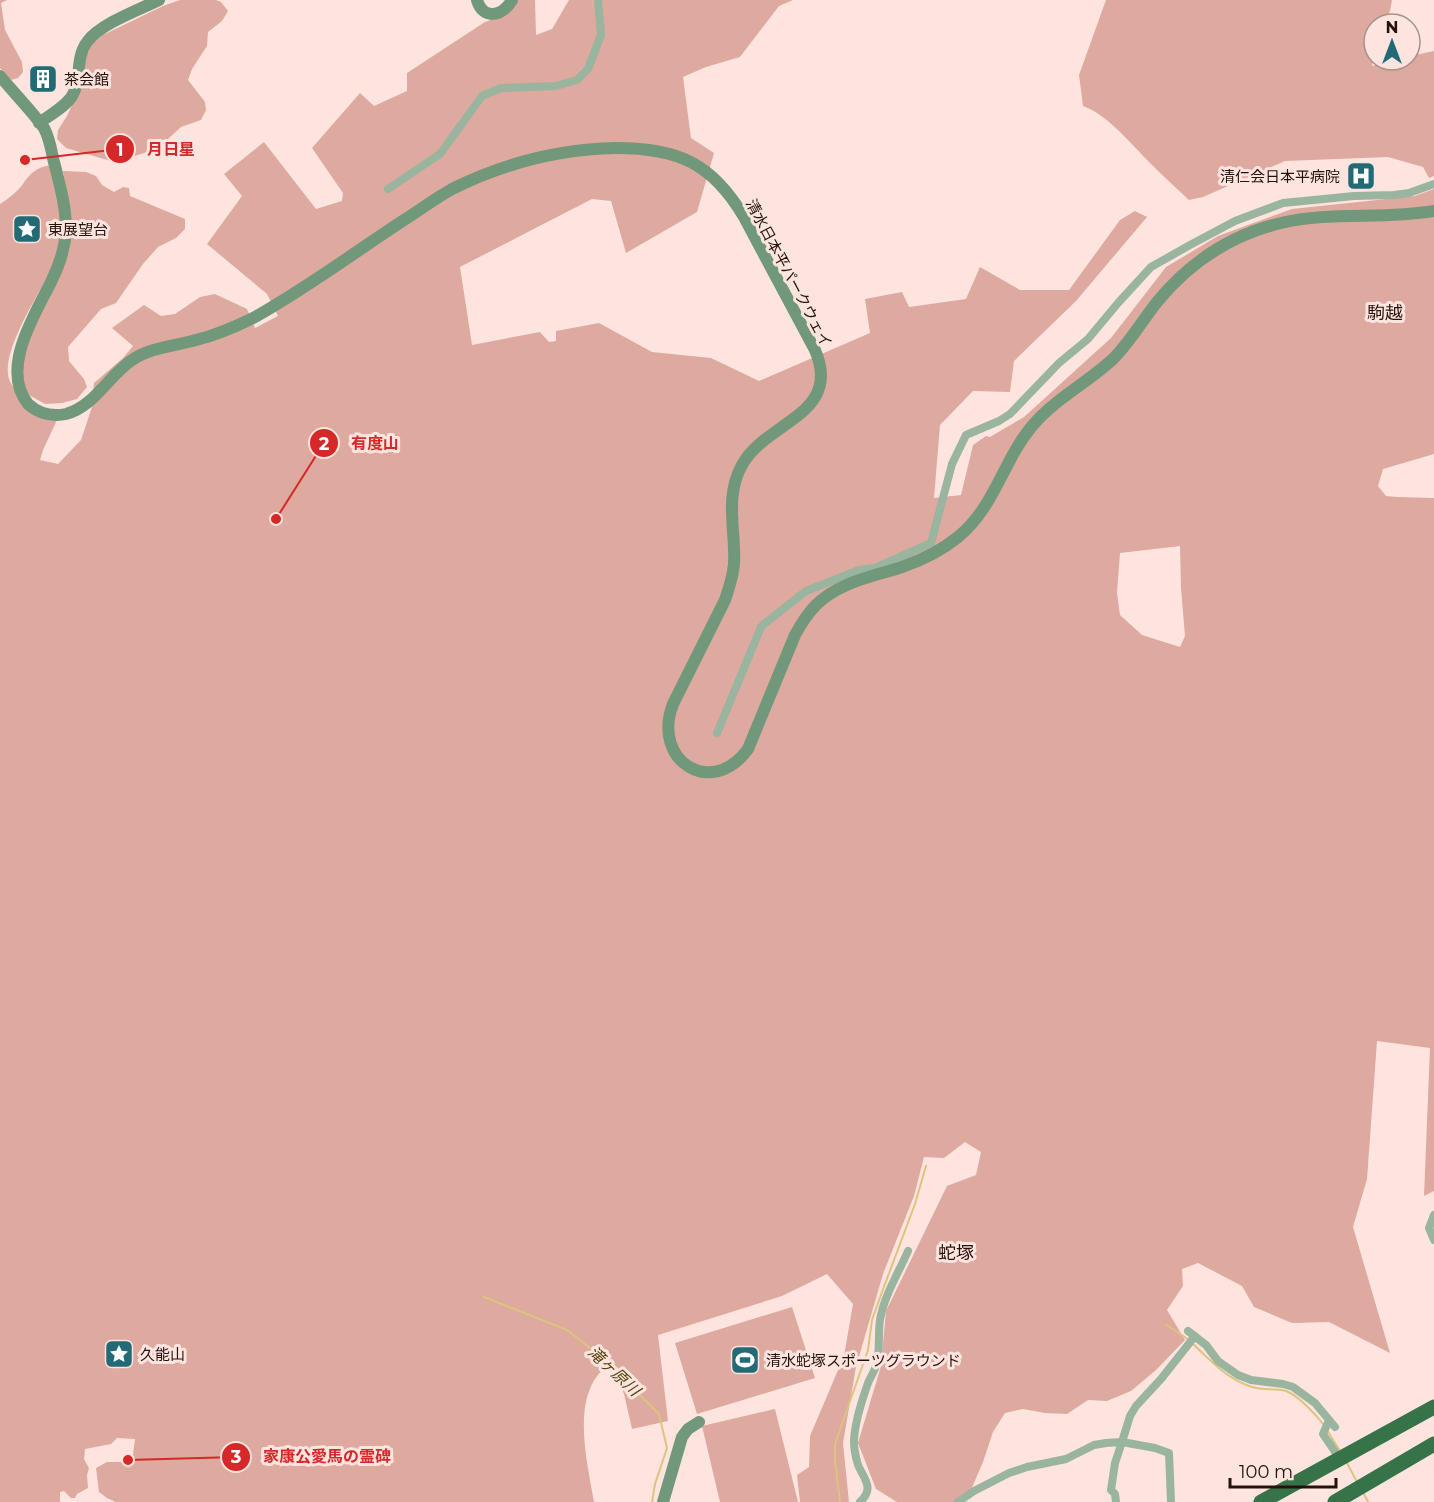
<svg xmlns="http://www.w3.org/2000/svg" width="1434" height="1502" font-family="Montserrat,'Noto Sans JP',sans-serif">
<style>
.green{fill:#dea99e;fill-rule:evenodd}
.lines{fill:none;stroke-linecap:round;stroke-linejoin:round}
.stream{stroke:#dcc47f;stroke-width:2}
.street{stroke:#99b49f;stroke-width:8}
.secondary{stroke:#71987a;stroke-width:12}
.highway{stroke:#377348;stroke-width:15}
.labels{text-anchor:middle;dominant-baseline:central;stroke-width:6;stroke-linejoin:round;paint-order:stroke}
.poi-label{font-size:15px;fill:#27110d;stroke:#fee4df;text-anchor:start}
.street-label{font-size:15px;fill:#27110d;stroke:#fee4df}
.water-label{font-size:16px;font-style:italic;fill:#53430a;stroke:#fee4df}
.quarter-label{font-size:18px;fill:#27110d;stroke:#fee4df}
.leader{fill:none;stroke:#d62828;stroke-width:2}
.callout-dot{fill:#d62828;stroke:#fee4df;stroke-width:2}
.mark-label{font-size:18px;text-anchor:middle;font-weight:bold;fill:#fff}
.callout-label{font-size:16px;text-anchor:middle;font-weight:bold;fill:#d62828;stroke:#fee4df;stroke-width:6;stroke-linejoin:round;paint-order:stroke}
</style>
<rect width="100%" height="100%" fill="#fee4df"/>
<path class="green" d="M0,0H7L1,3L5,30L22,62L23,72L18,78L11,80L0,68Z
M180,0H216L221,2L228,11L222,21L208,32L207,46L192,69L188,80L205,102L206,110L201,120L181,127L157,149L128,158L111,161L66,148L57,139L58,130L67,116L73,103L86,56L93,43L103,35L163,6Z
M517,0H535L536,35L552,29L569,0H793L779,6L740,57L706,67L683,77L691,138L714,153L697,212L626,253L611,201L592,199L460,267L472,345L540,332L549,342L556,341V331L599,323L652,352L711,358L759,381L870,333L865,299L902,292L909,307L966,299L980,267L1020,290H1069L1120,220L1135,211L1147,217L1076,301L1014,361L1010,392L973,391L940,425L934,498L961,495L973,445L986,436L990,437L1024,417L1111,338L1166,267L1218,236L1292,209L1415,196L1434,189V454L1383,469L1378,486L1386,496L1398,497L1434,498V1191L1424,1196L1430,1048L1377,1041L1367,1179L1353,1227L1390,1353L1329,1322L1292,1323L1254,1307L1242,1286L1198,1263L1182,1269L1183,1286L1167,1310L1185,1340L1156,1370L1131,1391L1107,1401L1088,1400L1067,1414L1045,1413L1023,1409L1005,1413L993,1432L983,1462L970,1492L957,1502H897L876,1489L858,1443L881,1366L886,1311L947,1186L976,1175L981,1152L965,1142L944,1158L924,1157L914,1196L883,1274L856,1367L843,1443L849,1502H800L797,1475L809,1467L810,1436L844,1356L853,1304L827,1274L782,1296L658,1335L668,1421L632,1429L624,1394L609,1361C605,1367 599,1373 595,1379C574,1411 588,1467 594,1502H116L107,1498L99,1492L96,1468L107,1462H132L135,1439L117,1438L111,1444L85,1449L84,1459L89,1468L87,1475L88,1488L77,1494L75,1498H71L64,1491L60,1492V1502H0V204C8,199 17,192 23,184C30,173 37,167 51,165C56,188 64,214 60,238C59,247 57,257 53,265C41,292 0,351 9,379C15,396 42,410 57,420L43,450L40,460L58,464L81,440L92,407L94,383L123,358L133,346L112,328L144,305L161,316L175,314L200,297L215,294L247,309L255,328L278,316L267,294L207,244L242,196L224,174L264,142L316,209L342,201L343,193L312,148L360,93L374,106L407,91V73L485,22L501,16ZM1180,546L1181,588L1185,636L1180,647L1142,635L1120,615L1117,593L1120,553Z
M1106,0H1392L1390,11L1384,24H1374V55L1372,66L1395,60H1410V56L1434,51V176L1429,178L1423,167L1388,157L1285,161L1203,197L1189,200C1176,188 1163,176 1151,164C1132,145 1108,115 1083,106L1079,75Z
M63,171L86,172L96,176L102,185L114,192L123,187L129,188L130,196L185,219V229L176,238L158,247L143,264L116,303L101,309L68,347L69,361L84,379L87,387L77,399L62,403L45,404L29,395L22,382L21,351L59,279L69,206Z
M792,1307L815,1378L697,1414L675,1343Z
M775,1409L798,1502H720L702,1426Z"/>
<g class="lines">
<path class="stream" d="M484,1297L567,1330L604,1359L659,1414L667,1448L655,1484L652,1502
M1167,1325L1189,1340
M1193,1344C1210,1360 1226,1378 1249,1386C1261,1391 1274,1388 1286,1391C1298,1395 1316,1415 1324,1425
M1327,1430L1340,1451
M1346,1461L1357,1482
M1363,1492L1368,1502
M840,1502L835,1460V1444L868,1350L872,1320L882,1292L915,1204L926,1166"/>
<path class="street" d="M388,189L440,154L482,96L501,88L556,86L577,80L588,69L601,35L598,0
M717,733L761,627L764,624L806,591L859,570L875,568L931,543L952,464L966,435L999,421L1010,414L1059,363L1088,339L1118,303L1151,267L1190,245L1235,221L1283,203L1354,196L1394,195L1409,193L1434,184
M1434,1215L1429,1228L1434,1240
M1188,1331L1206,1345L1218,1361L1238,1375L1251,1380L1283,1384L1293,1387L1315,1403L1335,1427
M1329,1420L1323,1434L1340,1459
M860,1502C875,1488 864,1479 858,1465C856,1458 854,1450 854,1442C854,1425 862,1400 868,1383C871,1376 876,1369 877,1362C880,1351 878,1333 880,1320C884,1296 898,1274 908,1251
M958,1502L974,1491L1009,1473L1027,1467L1066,1459L1094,1445L1106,1443L1122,1442L1130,1416L1136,1406L1161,1379L1195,1336
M1116,1502L1115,1494L1111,1490L1115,1463L1122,1442L1155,1448L1169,1453L1171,1502"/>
<path class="secondary" d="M477,0C483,21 503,16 512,0
M0,76C14,93 31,110 44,128C49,137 51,148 53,158C59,182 66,205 66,230C65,248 59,266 51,282C34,316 0,369 28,404C38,413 52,417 66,414C94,407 109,375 132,360C151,347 175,346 196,340C216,335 237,326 255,317C307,288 355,252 404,220C420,210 437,197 454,188C505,163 559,149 616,148C678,148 712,163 744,217L815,350C843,415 766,421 742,465C724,497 736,531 734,564C733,577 729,588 725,600L673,704C651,761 712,799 748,749L795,635C801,624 807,614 816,605C839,582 872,577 902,567C922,560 941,551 958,537C995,507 1003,460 1033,425C1055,399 1087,383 1113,359C1130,342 1142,321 1157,302C1189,263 1231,235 1281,223C1331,211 1383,220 1434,211
M39,123C50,115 65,107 72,96C82,80 75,58 87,42C100,24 138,10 159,0
M663,1502L682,1437L688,1429L699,1422"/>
<path class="highway" d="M1261,1502L1434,1407
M1335,1502L1434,1444"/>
</g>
<defs>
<g id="building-square" transform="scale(1.5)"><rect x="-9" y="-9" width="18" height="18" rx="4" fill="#216a76" stroke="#fee4df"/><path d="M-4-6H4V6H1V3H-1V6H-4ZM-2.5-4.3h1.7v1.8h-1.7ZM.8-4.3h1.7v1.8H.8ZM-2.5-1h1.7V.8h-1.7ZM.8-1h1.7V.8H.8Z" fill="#fff"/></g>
<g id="hospital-square" transform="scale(1.5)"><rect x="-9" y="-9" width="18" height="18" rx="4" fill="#216a76" stroke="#fee4df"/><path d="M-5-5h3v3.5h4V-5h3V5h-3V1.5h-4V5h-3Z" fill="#fff"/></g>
<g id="sight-square" transform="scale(1.5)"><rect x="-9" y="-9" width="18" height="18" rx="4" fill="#216a76" stroke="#fee4df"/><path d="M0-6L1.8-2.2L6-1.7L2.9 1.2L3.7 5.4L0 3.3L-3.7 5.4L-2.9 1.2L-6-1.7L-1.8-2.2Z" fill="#fff"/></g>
<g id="stadium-square" transform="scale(1.5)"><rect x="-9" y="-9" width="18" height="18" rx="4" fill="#216a76" stroke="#fee4df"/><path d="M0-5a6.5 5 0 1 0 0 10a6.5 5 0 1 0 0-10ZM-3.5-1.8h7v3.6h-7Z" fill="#fff"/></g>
</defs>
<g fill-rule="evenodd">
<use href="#building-square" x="43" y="79"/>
<use href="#hospital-square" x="1361" y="176"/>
<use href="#sight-square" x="27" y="229"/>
<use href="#sight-square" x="119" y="1354"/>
<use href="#stadium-square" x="745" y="1360"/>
</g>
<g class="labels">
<g class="poi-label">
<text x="64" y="79">茶会館</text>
<text x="1340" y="176" text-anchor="end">清仁会日本平病院</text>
<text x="48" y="229">東展望台</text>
<text x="140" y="1354">久能山</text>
<text x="766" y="1360">清水蛇塚スポーツグラウンド</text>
</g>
<g class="street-label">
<text transform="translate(789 273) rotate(62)">清水日本平パークウェイ</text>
</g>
<g class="water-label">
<text transform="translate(614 1371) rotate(43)">滝ヶ原川</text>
</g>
<g class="quarter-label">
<text x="1385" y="313">駒越</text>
<text x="956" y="1253">蛇塚</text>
</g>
</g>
<path class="leader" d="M25 160L120 149M276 519L324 443M128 1460L236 1457"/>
<g class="callout-dot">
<circle cx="25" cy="160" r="6"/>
<circle cx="276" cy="519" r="6"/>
<circle cx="128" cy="1460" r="6"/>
<circle cx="120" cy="149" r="15"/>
<circle cx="324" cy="443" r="15"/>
<circle cx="236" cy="1457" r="15"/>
</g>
<g class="mark-label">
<text x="120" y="156">1</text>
<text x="324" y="450">2</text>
<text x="236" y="1463">3</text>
</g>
<g class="callout-label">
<text x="171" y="155">月日星</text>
<text x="375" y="449">有度山</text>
<text x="327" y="1462">家康公愛馬の霊碑</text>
</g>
<g transform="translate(1392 42)"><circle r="28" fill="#fee4df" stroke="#a8908b" stroke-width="1.5"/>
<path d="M0-4.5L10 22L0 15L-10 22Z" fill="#216a76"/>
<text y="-9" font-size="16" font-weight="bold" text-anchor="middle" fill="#27110d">N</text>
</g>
<path d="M1230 1478v9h106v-9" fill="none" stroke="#27110d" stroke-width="3"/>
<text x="1239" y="1478" font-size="18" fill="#27110d" stroke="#fee4df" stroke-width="4.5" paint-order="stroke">100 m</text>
</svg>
